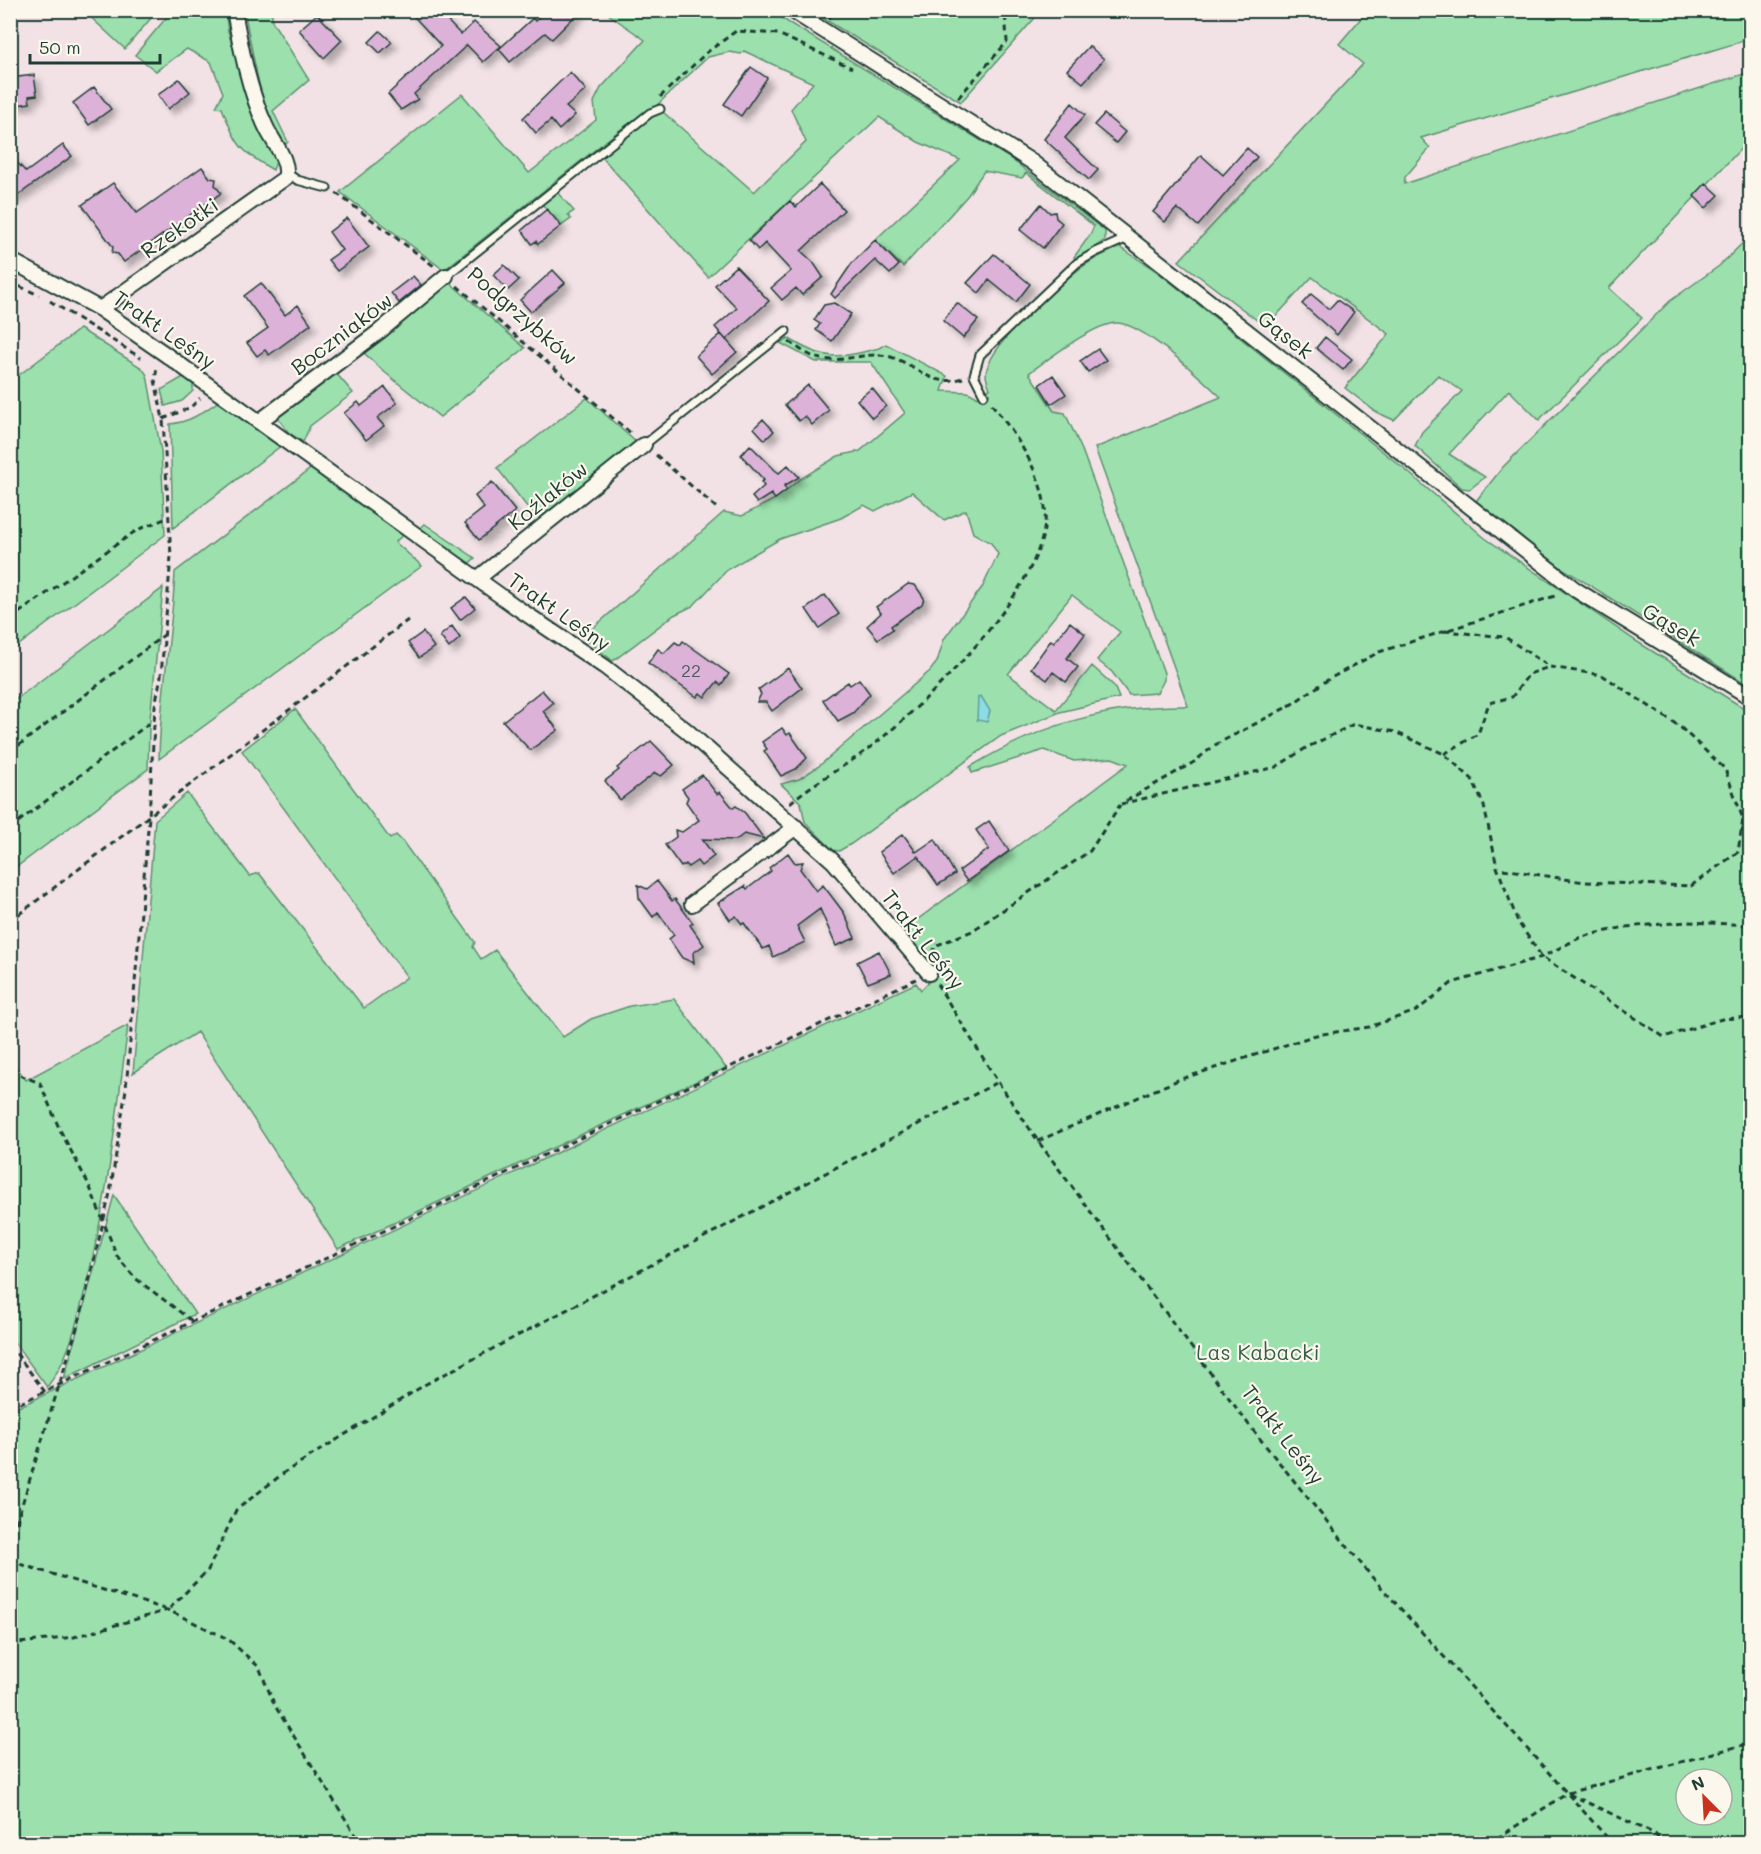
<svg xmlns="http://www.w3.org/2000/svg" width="1761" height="1854" font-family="Mali,sans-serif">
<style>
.green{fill:#9ce1ad;stroke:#5e8f70;stroke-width:1.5;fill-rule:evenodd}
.water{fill:#8bdde3;stroke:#609d9d;stroke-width:1.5}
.building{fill:#dcb2d9;stroke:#1f3d34;stroke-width:1.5;filter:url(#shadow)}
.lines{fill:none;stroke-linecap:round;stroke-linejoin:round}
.lane-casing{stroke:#1f3d34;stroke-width:11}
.street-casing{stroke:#1f3d34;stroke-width:18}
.path{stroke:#1f3d34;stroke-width:3;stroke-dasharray:6 4.5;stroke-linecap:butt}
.lane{stroke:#fbf7ec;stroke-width:7}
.street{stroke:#fbf7ec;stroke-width:14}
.labels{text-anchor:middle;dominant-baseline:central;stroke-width:4.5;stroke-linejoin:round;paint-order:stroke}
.number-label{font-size:18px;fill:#4e5a5d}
.street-label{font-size:21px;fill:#1f3d34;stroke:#fbf7ec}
.park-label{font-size:21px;fill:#385e4c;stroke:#fbf7ec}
</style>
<defs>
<filter id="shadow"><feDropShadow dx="5.5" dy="5.5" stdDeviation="3" flood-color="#0004"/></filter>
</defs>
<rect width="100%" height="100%" fill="#f2e2e6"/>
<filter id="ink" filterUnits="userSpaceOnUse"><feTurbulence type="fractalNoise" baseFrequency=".0167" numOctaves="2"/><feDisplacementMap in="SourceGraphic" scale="12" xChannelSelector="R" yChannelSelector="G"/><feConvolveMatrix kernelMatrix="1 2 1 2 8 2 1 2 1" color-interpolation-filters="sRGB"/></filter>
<g filter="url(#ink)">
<path class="green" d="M1368,10L1750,11V39L1421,138L1430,148L1405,177L1404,184L1750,72V139L1609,288L1642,318L1539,420L1509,390L1449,454L1485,477L1470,489L1462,488L1415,446L1422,432L1462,391L1438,375L1394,420L1376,412L1345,388L1389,334L1312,277L1266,327L1179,261L1363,64L1339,44Z
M84,11H157L125,49Z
M172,11H225L228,31L257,127L277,159L273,170C238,150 237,145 222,108L216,107L223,93L211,62L187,49L156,71L135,55Z
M244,11H272V21L309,80L273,111L288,142L283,146C259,107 254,55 244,11Z
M604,11H770L1011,159L1105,231V240L1077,259L1074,257L1090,235L1094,226L1026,173L1022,178L984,171L968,195L903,267L875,240L960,160L918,142L879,117L708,277L601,156L653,115L663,112L754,192L806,142L791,109L813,83L744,51L741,54L729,52L708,57L656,106L621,129L444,270L340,192L462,94L529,173L596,120L594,102L601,88L645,40Z
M811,11H1041L961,102Z
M556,191L574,211L568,215L571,219L561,226L541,203Z
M1750,236V686L1559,566L1476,501L1503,467L1670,301L1719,266Z
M1120,247L1159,273L1402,467L1485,538L1636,641L1750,712V1843H11L10,1411L916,983L921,990L937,973L902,931L1128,764L1112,758L1074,761L1044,750L972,773L970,767C1039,725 1107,705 1188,706L1095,448L1221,397C1202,379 1142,322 1116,323C1093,324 1049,359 1029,373L1054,411L1065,413L1082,450L1164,673V680L1157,693L1129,695L1112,672L1097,660L1120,632L1072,595L1008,674L1056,710L1092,666L1114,686L1119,698L1060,712L1001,736L851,844L839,851L833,850L805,822L801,803L781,784L799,779L819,766L930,671L937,662L944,639L983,586L998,554L991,543L973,533L966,510L944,520L912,492L875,511L864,505L841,518L780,539L728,569L693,606L674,615L613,661L583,637L724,512L742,516L775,499L800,479L838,456L860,451L905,413L871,362H816L780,343L788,338C825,362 839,358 879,348L886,344L947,376L942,391L968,392L977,397L990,389C989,385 986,379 986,375C986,346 1066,276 1091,261C1100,256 1110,251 1120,247ZM1686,1779H1722V1815H1686Z
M448,281L525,348L440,417L382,370L362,351Z
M80,329L142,368L147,375L161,451L165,535L11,651V381Z
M335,372L353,393L310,426L303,442L289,433L277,417Z
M185,376L193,384V391L182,401L165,406L161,390Z
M587,398L637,443L547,517H535L497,468Z
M219,401L282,445L173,528L170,424C190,422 202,413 219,401Z
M313,467L404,534L395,542L422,566L159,759C160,697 172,635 175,572Z
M425,524L475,558L466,566L418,530Z
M163,588L149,729L148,769L11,871V703Z
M295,709L390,839L396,835L403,842L475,942L473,947L481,959L495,950L563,1037L591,1019L630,1006L674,999L726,1068C596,1126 468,1189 338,1249L197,1032L133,1073L155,820L187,793L250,876L259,873L364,1008L407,977L242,751Z
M128,1025C117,1114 107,1203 85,1290C76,1325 69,1359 47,1387L11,1338V1060L26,1080Z
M114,1195L195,1314L64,1379Z"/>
<path class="water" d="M981,696L990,711L987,722L977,720L978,697Z"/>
<path class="building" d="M408,10H437L461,35L474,22L501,46L483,62L467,45L414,94L418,99L401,110L388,94L441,46Z
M546,10H581L552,39L545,33L510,62L499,49L533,18L535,21Z
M317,14L342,40L324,58L299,30Z
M380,31L392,42L380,53L369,42Z
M1089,46L1104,59L1083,83L1067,70Z
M751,67L767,78L741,116L724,104Z
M570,72L586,90L566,107L575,115L559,130L551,120L536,133L523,118Z
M34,75L37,95L29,96L30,103L10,106V78Z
M179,79L190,92L168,109L158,95Z
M94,87L111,109L89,125L73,103Z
M1072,103L1085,115L1065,138L1098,170L1089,180L1044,139Z
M1104,114L1125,132L1116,143L1094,125Z
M63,145L72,156L10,201V155L26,172Z
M1247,148L1257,157L1198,226L1177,208L1165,222L1153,212L1201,155L1223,175Z
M202,167L210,178L216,179L215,185L221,193L124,262L118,254L112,253L113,247L82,205L113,183L137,213Z
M1706,183L1719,195L1706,208L1694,196Z
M820,184L844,210L801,251L813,262L823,277L802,295L796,288L782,300L771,288L791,271L765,243L758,250L749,240L790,201L796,207Z
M1041,204L1050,213L1055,212L1056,218L1062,223L1043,248L1020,230Z
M547,209L561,226L538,244L536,241L532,244L522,230Z
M347,218L369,247L337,271L328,260L342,250L329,232Z
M875,240L899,265L890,274L875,260L835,298L831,294L852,263Z
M994,254L1030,284L1016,302L989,280L979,293L967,283Z
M504,265L519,280L508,290L493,275Z
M736,266L769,301L726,340L715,327L737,308L715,285Z
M553,270L565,283L531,312L520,300Z
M413,276L421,285L399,303L391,293Z
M261,283L285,315L298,305L311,324L269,355L265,350L257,356L247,343L268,328L244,296Z
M1311,294L1329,309L1337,300L1354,312L1337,335L1302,304Z
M834,303L851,314L832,341L816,330L820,324L814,320L824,305Z
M957,303L978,320L963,338L943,321Z
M721,334L737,352L712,374L696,356Z
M1325,337L1352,359L1343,370L1316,348Z
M1098,349L1106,360L1088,372L1080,361Z
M1053,375L1066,394L1051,404L1039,385Z
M808,385L829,410L812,425L805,416L799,421L785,405Z
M385,387L397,403L377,418L384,426L366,440L344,413L358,402L361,406Z
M872,388L886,406L872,418L857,400Z
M763,419L774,431L765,440L754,428Z
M750,445L775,470L779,473L788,465L799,477L784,486L787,490L775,499L771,494L757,503L752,497L764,486L761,482L764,480L741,455Z
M492,482L515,511L479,540L465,523L484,508L475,496Z
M908,584L915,585L924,598L922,604L891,626L893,629L878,639L867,626L881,613L876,607Z
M825,595L839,614L819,628L806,609Z
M466,597L475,608L460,620L451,608Z
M1070,622L1085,634L1067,658L1078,667L1066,682L1053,672L1047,680L1031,668L1051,640L1054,642Z
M452,626L460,638L449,648L440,636Z
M423,632L434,647L419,658L408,643Z
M683,641L729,674L721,685L717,682L705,697L700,693L697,697L648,663L658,649L664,653L675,642L680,645Z
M788,668L802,688L772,711L766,702H757L761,694L758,690Z
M859,679L870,694L853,713L838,721L823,700L848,682L850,685Z
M542,690L553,703L543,711L558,730L530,750L503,721Z
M782,728L787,735L790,733L807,758L796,769L781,776L764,751L767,749L762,742Z
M651,741L674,765L661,776L655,773L620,800L605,781L619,770L617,768Z
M702,775L717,794L720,792L733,808L736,806L745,813L764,839L744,834L736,840L702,839L714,856L701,866L697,861L688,867L686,864L681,867L665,845L676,837L675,830L682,832L699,820L686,802L688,797L682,789Z
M989,821L1009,851L967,881L959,871L989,849L976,830Z
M903,834L916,852L935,839L955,874L938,885L918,856L894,873L879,852Z
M788,853L795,863L803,862L800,869L816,891L823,885L844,913L855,938L836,946L820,909L797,926L805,942L773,957L769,946L763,949L744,923L742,924L736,916L730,920L718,903L745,886L747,889L771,871L769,868Z
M657,881L672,901L675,899L693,923L690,925L704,945L693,953L694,963L682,958L669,939L674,935L658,912L653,917L639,898L638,885L647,889Z
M879,951L891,974L868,983L857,962Z"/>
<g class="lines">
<g class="lane-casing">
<path id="lane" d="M287,173L297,180L327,188
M446,276L650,113L660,109
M984,395L974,375L980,355L1077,263L1096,252L1130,237
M644,445L786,331"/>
</g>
<g class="street-casing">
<path id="street" d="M791,10L1032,162L1576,590L1750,697
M10,260L100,309L165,354L516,607L605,667L686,730L833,861L929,973
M100,309L285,178C291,162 272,141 266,127C249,91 241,49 234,10
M260,421L380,331L446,276
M477,579L644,445
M692,904L796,827"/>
</g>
<path class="path" d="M829,18L836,10
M660,97L706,53L736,31L778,34L852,68
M958,98L1007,42L1005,10
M336,193L434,266
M10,282L39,295
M457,286L633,435
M50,301L141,358
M789,342C799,348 811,358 822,359C845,363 868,350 891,357C920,366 929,388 963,378
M163,419L191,407L200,398
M656,455L719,510
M10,619L137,530L167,518
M1444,631L1505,637L1550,667L1602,675L1679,726L1725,769L1743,819L1738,852L1691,886L1584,882L1497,868
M10,752L164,635
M1444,754L1478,734L1489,703L1512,697L1529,674L1549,667
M1126,801L1194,762L1215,745L1289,706L1329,679L1379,652L1558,595
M790,803C816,780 849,765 876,743C929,700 1053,581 1045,508C1040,468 1014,433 991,403
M1121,804L1276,767L1306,748L1354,724L1395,732L1444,754L1472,779L1484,806L1497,867L1518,922L1542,957L1664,1037L1722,1019L1750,1017
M10,828L155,719
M1741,830H1750
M10,921L408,620
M933,954L935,946L972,931L1090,851L1120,805
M937,984L998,1082L1038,1141L1252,1429L1372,1577L1613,1844
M10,1071L40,1083L59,1128L89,1185L117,1256L135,1278L192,1321
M1038,1141L1178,1080L1316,1035L1369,1027L1416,1011L1452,983L1542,957L1581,937L1625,927L1687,922L1750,925
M10,1345L45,1392
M10,1408L916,979
M10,1543L81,1315L110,1193L126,1089L149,817L155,706L161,676L171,556L163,419L155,380L157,367
M10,1561L168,1610L208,1570L236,1510L285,1472L426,1384L998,1082
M10,1644L74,1637L168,1610L228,1639L259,1667L275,1706L361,1844
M1569,1794L1655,1834L1663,1844
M1488,1844L1568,1793L1750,1743"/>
<use href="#lane" class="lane"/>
<use href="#street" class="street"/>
</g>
</g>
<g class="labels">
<g class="number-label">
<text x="691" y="670">22</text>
</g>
<g class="street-label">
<text transform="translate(179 227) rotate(-35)">Rzekotki</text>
<text transform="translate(523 315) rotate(41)">Podgrzybków</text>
<text transform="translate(165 329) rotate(35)">Trakt Leśny</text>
<text transform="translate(341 333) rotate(-37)">Boczniaków</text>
<text transform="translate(1286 334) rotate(38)">Gąsek</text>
<text transform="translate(547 495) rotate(-39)">Koźlaków</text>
<text transform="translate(560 611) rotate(35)">Trakt Leśny</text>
<text transform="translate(1672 624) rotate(31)">Gąsek</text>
<text transform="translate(924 939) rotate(52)">Trakt Leśny</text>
<text transform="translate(1284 1434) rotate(52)">Trakt Leśny</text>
</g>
<g class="park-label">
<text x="1258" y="1351">Las Kabacki</text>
</g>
</g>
<rect width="1761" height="1854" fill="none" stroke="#fbf7ec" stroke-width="36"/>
<rect x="18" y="18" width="1725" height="1818" fill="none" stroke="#1f3d34" stroke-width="2" filter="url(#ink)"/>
<g transform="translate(1704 1797) rotate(336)"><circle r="28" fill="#fbf7ec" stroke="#a3ada2" stroke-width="1.5"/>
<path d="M0-4.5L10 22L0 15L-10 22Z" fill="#c8321e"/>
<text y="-9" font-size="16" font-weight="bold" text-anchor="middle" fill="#1f3d34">N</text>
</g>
<path d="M30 54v9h130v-9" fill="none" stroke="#1f3d34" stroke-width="3"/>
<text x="39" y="54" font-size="18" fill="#1f3d34" stroke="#fbf7ec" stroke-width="4.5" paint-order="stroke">50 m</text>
</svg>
